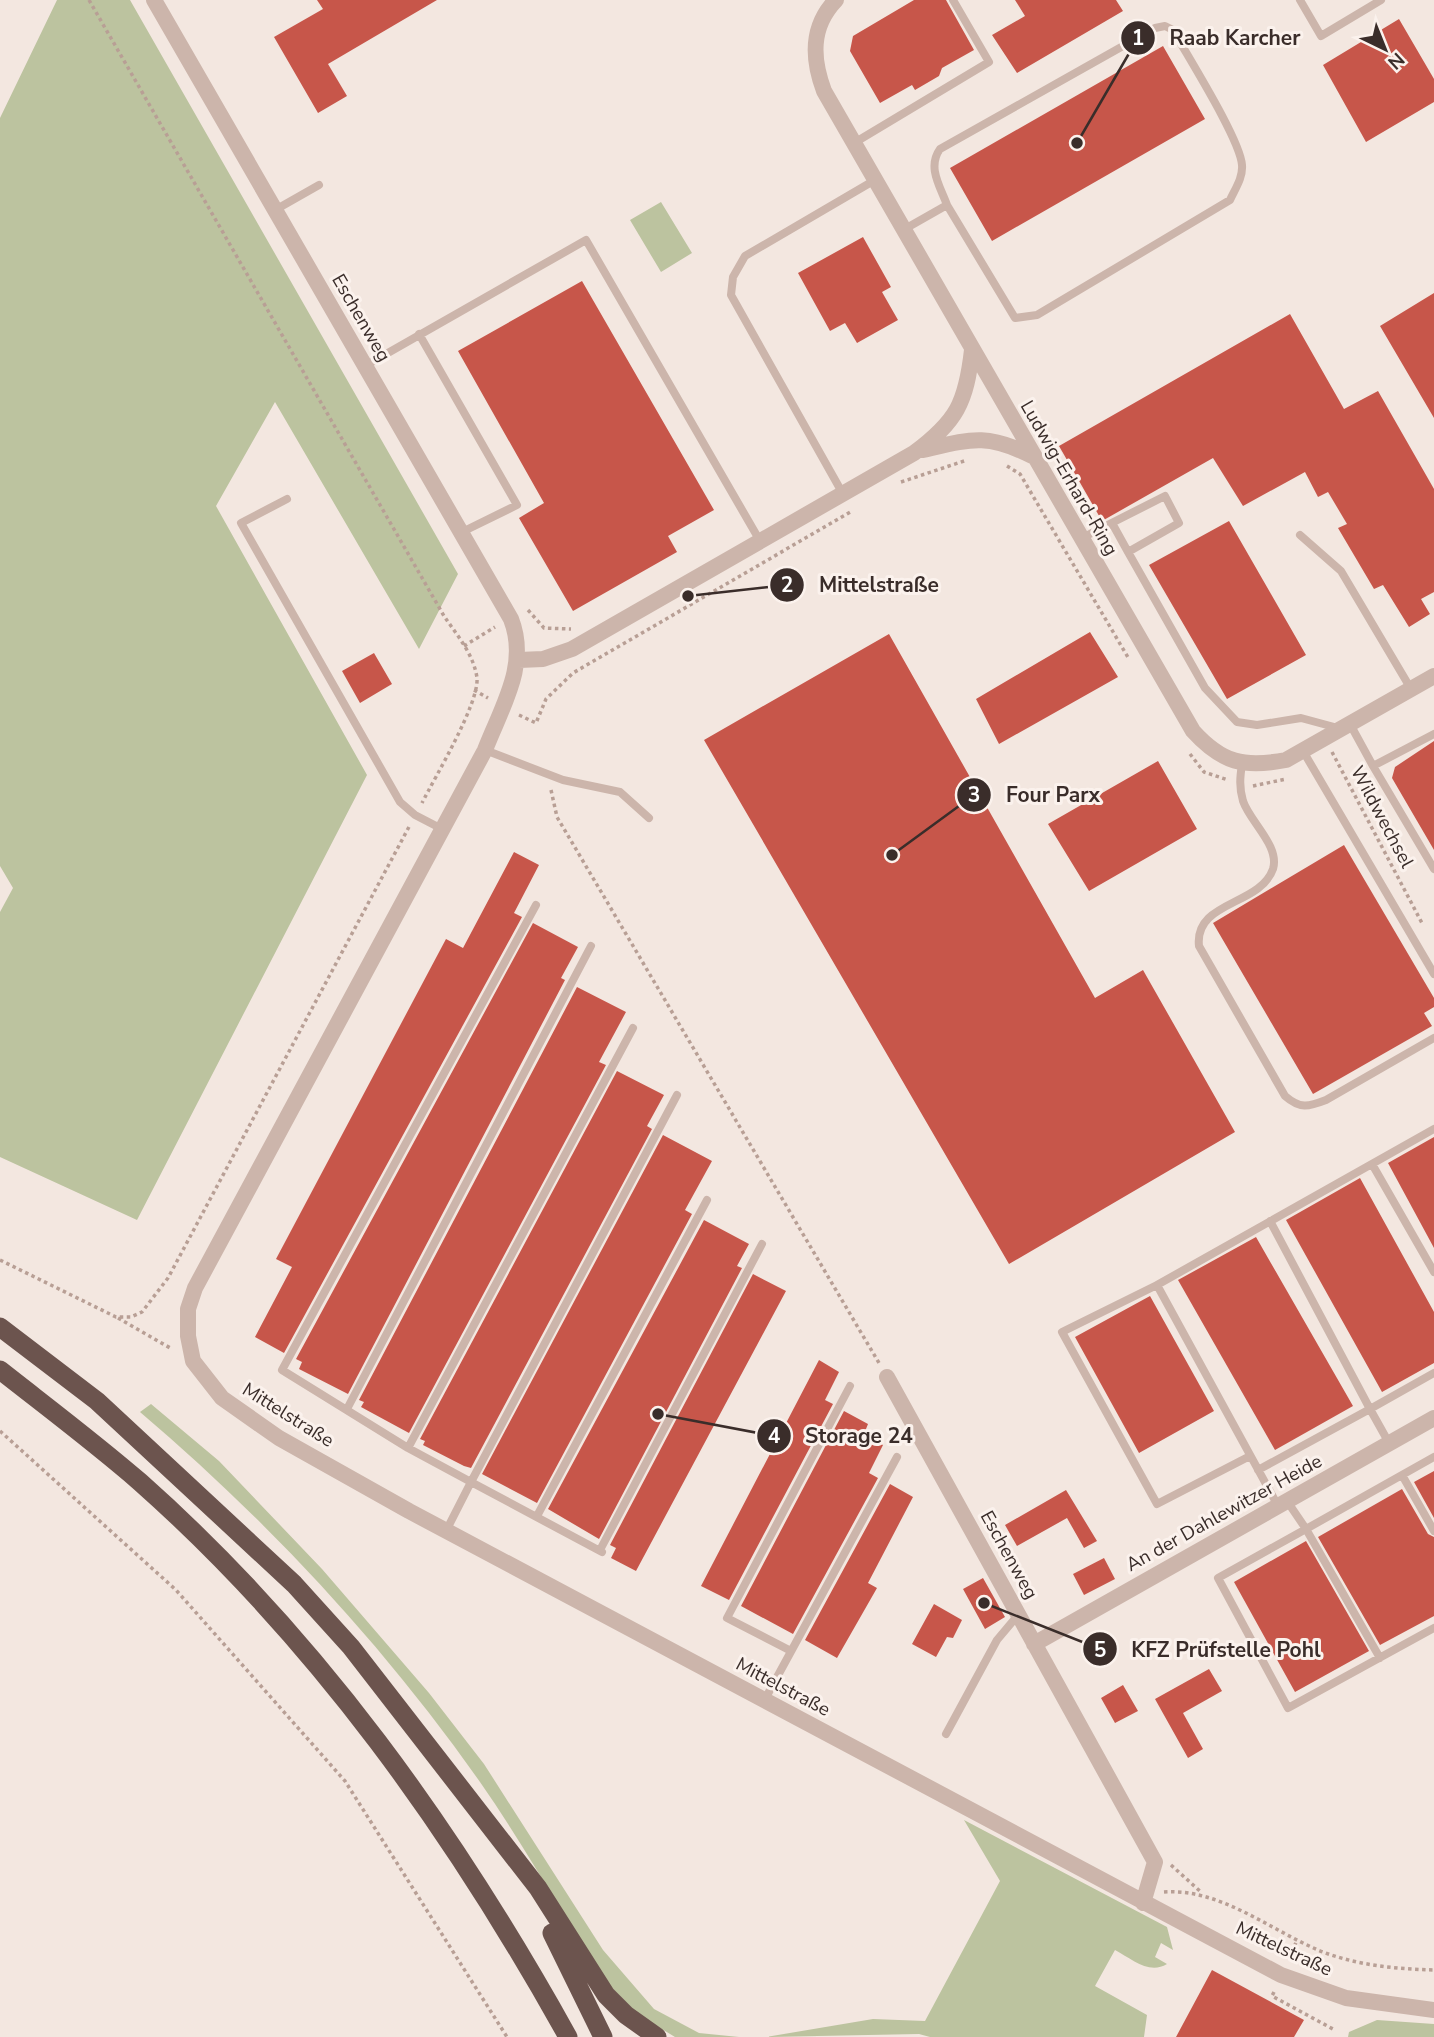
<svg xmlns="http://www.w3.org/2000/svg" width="1434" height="2037" font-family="'Nunito Sans',sans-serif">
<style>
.green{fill:#bcc39f}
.building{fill:#c7564a}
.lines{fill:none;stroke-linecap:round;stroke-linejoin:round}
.path{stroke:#b89f95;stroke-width:3.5;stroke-dasharray:3.5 3.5;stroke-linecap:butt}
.service{stroke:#ccb5ab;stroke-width:8}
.minor{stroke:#ccb5ab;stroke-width:16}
.trunk{stroke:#6c544e;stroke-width:19}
.labels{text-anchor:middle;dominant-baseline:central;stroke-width:6;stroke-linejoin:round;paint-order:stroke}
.street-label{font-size:19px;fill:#3a2d2a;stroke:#fbf2ed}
.leader{fill:none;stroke:#3a2d2a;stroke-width:2.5}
.callout-dot{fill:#3a2d2a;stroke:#fbf2ed;stroke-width:2.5}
.mark-label{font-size:21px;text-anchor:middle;font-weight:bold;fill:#fff}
.callout-label{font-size:21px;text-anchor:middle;font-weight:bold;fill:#3a2d2a;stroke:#fbf2ed;stroke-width:6;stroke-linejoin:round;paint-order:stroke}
</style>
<rect width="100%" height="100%" fill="#f3e7e0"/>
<path class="green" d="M57,0H130L458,574L419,649L275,402L216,506L367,775L137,1220L0,1157V912L13,888L0,866V118Z
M661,202L692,253L661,272L630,220Z
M151,1404L219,1461L322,1569L429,1693L484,1764L603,1950L654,2009L699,2033L739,2037H675L637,2014L611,1987C565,1920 526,1848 480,1782C383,1644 268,1521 140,1412Z
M964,1820L1167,1927L1173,1950L1161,1943L1155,1957L1167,1964C1149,1975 1132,1959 1115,1950L1095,1986L1147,2015L1144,2037H930L919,2034L766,2037L873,2019L925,2021L1000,1881Z
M1377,2020L1434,2024V2037H1348L1349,2032Z"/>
<path class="building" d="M317,0H437L328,64L347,96L318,113L274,37L323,9Z
M914,0H946L974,50L942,68L939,76L915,90L912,85L880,103L850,51L853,36Z
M1015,0H1116L1123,11L1017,73L992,35L1025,16Z
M1399,19L1434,79V102L1366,142L1323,65Z
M1163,46L1205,119L992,241L950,168Z
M863,237L891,287L882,292L898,320L857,343L845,323L830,331L798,273Z
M582,281L714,510L668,536L677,552L573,611L519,518L544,503L458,351Z
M1434,293V418L1380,326Z
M1290,314L1344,409L1378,391L1434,489V592L1421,599L1430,614L1409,627L1383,585L1374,589L1338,528L1347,524L1328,492L1318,497L1305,472L1243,506L1213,458L1102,521L1059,446Z
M1229,521L1306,655L1227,699L1149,565Z
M1090,632L1118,677L999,744L976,699Z
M889,634L1095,998L1143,970L1235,1132L1009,1264L704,740Z
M374,653L392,684L360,703L342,671Z
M1434,741V850L1392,778L1395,767Z
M1158,761L1197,829L1089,891L1048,824Z
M1344,845L1434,998V1007L1424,1013L1432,1026L1313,1094L1213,923Z
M514,852L539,865L514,913L522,917L284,1353L255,1337L292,1267L276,1259L446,939L463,948Z
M533,923L578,947L561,978L565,980L348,1394L299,1369L302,1362L296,1359Z
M577,987L626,1012L599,1062L606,1065L409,1433L361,1407L364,1402L359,1400Z
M617,1071L664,1095L647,1126L652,1129L471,1468L464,1466L423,1445L425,1441L420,1439Z
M663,1135L712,1161L685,1210L692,1214L537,1503L482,1474Z
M1434,1137V1248L1388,1163Z
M1360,1178L1434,1312V1363L1382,1392L1286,1220Z
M704,1220L749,1244L737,1266L742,1268L599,1539L548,1509Z
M1256,1237L1353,1406L1275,1450L1178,1280Z
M753,1274L786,1291L636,1571L611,1558L616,1548L610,1545Z
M1150,1296L1214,1411L1139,1453L1075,1337Z
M819,1360L839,1372L825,1400L833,1404L729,1600L701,1586Z
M844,1411L868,1424L864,1434L883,1445L869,1473L878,1478L793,1634L741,1606Z
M1434,1471V1518L1414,1482Z
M890,1484L913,1497L868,1583L877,1588L837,1658L805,1640Z
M1402,1489L1428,1534L1434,1537V1616L1380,1645L1318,1537Z
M1066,1490L1097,1541L1084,1548L1067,1518L1017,1546L1005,1525Z
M1306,1541L1369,1651L1295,1692L1234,1582Z
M1104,1558L1115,1579L1084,1595L1073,1574Z
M983,1578L1005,1617L985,1629L963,1589Z
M934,1604L962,1620L953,1638L947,1637L936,1657L912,1644Z
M1209,1669L1222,1691L1183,1713L1203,1749L1188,1758L1155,1699Z
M1123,1685L1138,1711L1115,1723L1101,1698Z
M1212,1970L1304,2020L1294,2037H1176Z"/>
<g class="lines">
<path class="path" d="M89,0L444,616C457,635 474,655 477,678C479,704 435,777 422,803
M1007,466L1020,474L1129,659
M901,482L967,460
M528,610L544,628L571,629
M464,646L495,627
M474,690L488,698
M519,715L536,723L546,699L573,673L852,511
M1332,752L1423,925
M1190,754L1204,772L1228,780
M1253,786L1286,779
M551,790L557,817L879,1363
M0,1260L116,1317H131L142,1312L168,1278L410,825
M118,1318L172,1349
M0,1431L176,1590L345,1781L507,2037
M1171,1865L1202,1893
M1164,1892C1219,1888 1269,1929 1318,1950C1354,1965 1395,1969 1434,1970
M1289,1959L1297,1940
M1274,1992L1272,1996L1333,2029"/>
<path class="service" d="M1300,0L1321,36L1381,0
M854,143L989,62L953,0
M275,210L319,185
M903,230L947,205L1015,318L1037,315L1230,200C1235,189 1243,178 1242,165C1240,139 1188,57 1173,30L1165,26L1155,28L940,149C927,167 940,186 947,205
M419,334L517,505L460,533
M365,366L586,240L760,541
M843,494L731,295L733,277L745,256L875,180
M287,499L241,523L400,802L415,815L442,829
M1300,535L1341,571L1411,689
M1080,539L1165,496L1179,523L1128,552L1112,523
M1128,552L1205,688L1237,722L1257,725L1301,718L1338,728
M1350,724L1373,766L1434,734
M485,750L563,780L620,792L649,818
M1303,751L1434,974
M1242,764C1240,777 1239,787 1243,801C1250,822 1280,846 1273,869C1260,906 1194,901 1199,946L1285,1096C1300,1109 1308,1107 1326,1100L1434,1038
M1373,766L1434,869
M536,905L282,1370L408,1448L471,1482L677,1095
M1372,1164L1434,1272
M1157,1285L1062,1332L1157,1504L1250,1456
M347,1409L591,946
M1389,1443L1370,1409L1434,1373
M408,1448L633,1028
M1258,1470L1370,1409L1270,1221
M1402,1475L1434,1531
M1287,1501L1306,1529L1218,1578L1288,1708L1434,1628
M1278,1506L1157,1285L1434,1129
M537,1516L707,1200
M446,1531L471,1482L602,1552
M600,1550L762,1244
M791,1651L727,1618L850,1386
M1380,1658L1306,1529L1434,1457
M764,1701L897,1457
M946,1734L997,1640L1018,1615"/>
<path class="minor" d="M154,0L511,619C529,665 502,706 485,750L195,1288L188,1309V1336L193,1361L222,1398L279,1438L409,1511L1281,1975L1346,1998L1434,2010
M836,0C810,27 812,59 824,91L1193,731C1222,763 1244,768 1286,760L1434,676
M923,450C971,439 987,433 1032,456
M519,660L543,659L572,649L914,453C957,421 966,403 972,350
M887,1377L1155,1862L1143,1903
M1034,1644L1434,1418"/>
<path class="trunk" d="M0,1327L97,1401L294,1584L351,1647L538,1888L606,1995L626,2015L657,2037
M0,1370C47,1407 95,1443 140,1482C317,1639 454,1832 568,2037
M552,1933L603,2037"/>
</g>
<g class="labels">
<g class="street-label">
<text transform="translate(361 318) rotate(60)">Eschenweg</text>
<text transform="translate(1069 478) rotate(60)">Ludwig-Erhard-Ring</text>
<text transform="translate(1382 817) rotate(62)">Wildwechsel</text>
<text transform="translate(288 1415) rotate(32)">Mittelstraße</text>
<text transform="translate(1224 1513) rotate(-29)">An der Dahlewitzer Heide</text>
<text transform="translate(1009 1555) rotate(61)">Eschenweg</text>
<text transform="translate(783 1687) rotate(28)">Mittelstraße</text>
<text transform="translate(1284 1949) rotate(25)">Mittelstraße</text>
</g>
</g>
<path class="leader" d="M1077 143L1138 38M688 596L787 585M892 855L974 795M658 1414L774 1436M984 1603L1100 1649"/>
<g class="callout-dot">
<circle cx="1077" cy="143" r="7"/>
<circle cx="688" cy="596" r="7"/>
<circle cx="892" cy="855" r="7"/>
<circle cx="658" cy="1414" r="7"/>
<circle cx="984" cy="1603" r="7"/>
<circle cx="1138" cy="38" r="18"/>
<circle cx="787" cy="585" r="18"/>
<circle cx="974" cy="795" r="18"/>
<circle cx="774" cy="1436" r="18"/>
<circle cx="1100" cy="1649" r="18"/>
</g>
<g class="mark-label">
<text x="1138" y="45">1</text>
<text x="787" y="592">2</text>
<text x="974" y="802">3</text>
<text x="774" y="1443">4</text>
<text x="1100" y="1657">5</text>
</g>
<g class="callout-label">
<text x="1235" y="45">Raab Karcher</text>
<text x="879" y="592">Mittelstraße</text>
<text x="1053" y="802">Four Parx</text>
<text x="859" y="1443">Storage 24</text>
<text x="1226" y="1657">KFZ Prüfstelle Pohl</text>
</g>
<g transform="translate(1385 49) rotate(137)" stroke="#fbf2ed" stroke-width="5" paint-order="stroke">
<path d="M0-5L12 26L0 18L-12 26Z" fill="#3a2d2a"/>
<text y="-10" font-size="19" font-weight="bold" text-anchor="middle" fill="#3a2d2a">N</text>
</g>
</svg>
